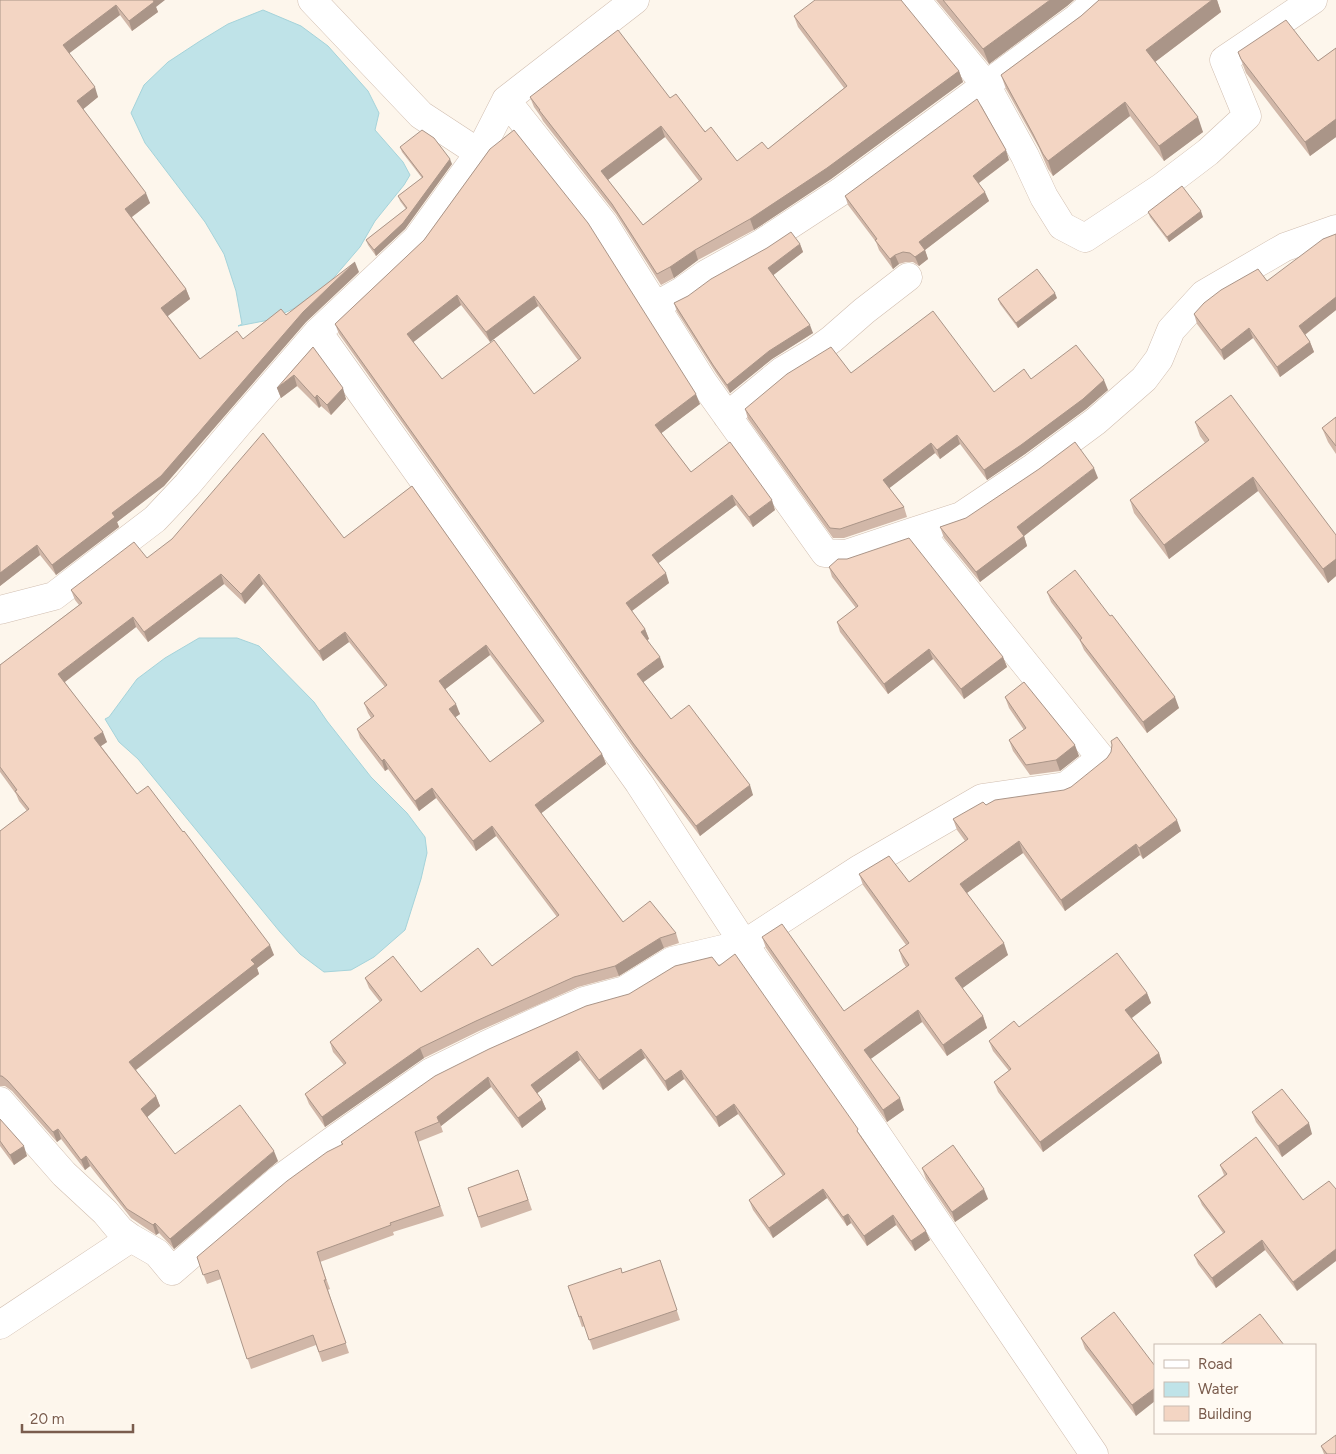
<svg xmlns="http://www.w3.org/2000/svg" width="1336" height="1454" font-family="Figtree,sans-serif">
<style>
.water{fill:#bfe3e8;stroke:#a5d3da}
.lines{fill:none;stroke-linecap:round;stroke-linejoin:round}
.street-casing{stroke:#d1beb0;stroke-width:29}
.street{stroke:#fff;stroke-width:28}
.wall{fill:#d1b7a8;fill-rule:evenodd}
.shaded-wall{fill:#aa9588}
.building{fill:#f3d5c3;stroke:#aa9588;fill-rule:evenodd}
</style>
<rect width="100%" height="100%" fill="#fdf6ec"/>
<path class="water" d="M263,10L301,26L328,46L368,91L379,113L375,130L403,162L410,175L404,185L375,221L360,247L330,282L293,309L269,320L238,326L242,324L236,291L224,254L205,222L145,143L131,113L144,85L168,62L200,41L228,24Z
M199,638H237L259,646L314,702L327,721L371,777L407,813L425,837L427,853L421,879L405,930L374,957L351,970L324,972L300,954L280,932L138,759L119,742L105,719L109,717L137,679L165,658Z"/>
<g class="lines">
<g class="street-casing">
<path id="street" d="M312,0L421,115L479,153
M916,0L986,85L1025,156L1044,197L1062,226L1085,238L1162,187L1208,152L1247,116L1224,60L1313,0
M655,306L682,291L706,274L762,243L840,192L1077,18L1097,0
M318,332L639,783L744,944L861,868L982,798L1066,786L1101,758L918,530L846,554L825,553L703,382L604,224L506,100
M727,416L782,371L814,352L832,339L864,311L908,277
M918,530L961,516L1034,467L1096,421L1144,379L1159,359L1171,330L1204,294L1285,247L1336,229
M0,610L54,596L155,519L187,485L240,422L318,332L417,239L479,153L506,100L635,0
M0,1101L64,1174L105,1212L120,1230L131,1238L157,1253L172,1271L232,1219L281,1178L332,1141L431,1072L486,1045L549,1016L584,1001L625,990L672,961L744,944L874,1130L1094,1454
M0,1325L131,1238"/>
</g>
<use href="#street" class="street"/>
</g>
<path class="wall" d="M0,0L156,7L158,12L132,31L120,15L69,53L98,97L83,109L150,203L132,217L186,289L190,299L168,316L200,359L243,339L286,315L359,272L306,322L164,486L117,522L119,527L56,575L40,555L0,586Z
M936,0H1074L1067,6L989,64Z
M1099,0H1217L1221,12L1155,62L1203,132L1164,161L1130,116L1053,176L1048,169L1039,148L1006,89L1001,75L1081,16Z
M794,16L959,71L963,82L831,179L754,230L698,260L674,278L661,285L616,214L543,121L541,117L534,107L530,97L670,98L737,161L768,149L844,88L798,27ZM665,137L699,181L643,225L608,180Z
M1336,48V137L1310,156L1246,73L1238,52L1318,61Z
M400,147L452,164L405,229L376,256L368,245L366,240L406,209L400,201L398,196L422,178L402,152Z
M490,149L700,404L661,433L691,472L775,510L753,527L736,505L658,563L669,583L632,611L645,629L649,639L647,640L664,667L643,682L671,719L753,795L700,836L637,753L339,334L335,324L424,240ZM461,305L490,342L538,306L578,360L534,394L442,379L413,342Z
M1009,160L979,183L989,201L925,250L928,259L919,266L913,262H906L899,264L893,269L879,250L876,242L848,205L845,196Z
M1148,212L1203,217L1169,242L1150,217Z
M1336,234V310L1305,335L1310,342L1314,352L1280,377L1253,338L1224,360L1197,324L1194,314L1267,281Z
M800,244L803,252L773,275L813,333L772,359L730,393L716,373L677,312L674,303Z
M1057,298L1018,328L1000,304L998,299Z
M313,347L346,399L331,415L321,406L319,408L297,386L281,398L277,388Z
M851,373L994,392L1031,379L1108,390L1086,409L1025,454L987,480L960,444L940,459L935,453L889,488L904,507L907,517L844,538H833L748,419L745,409Z
M1336,417V454L1328,442L1322,428Z
M1195,422L1336,535V576L1328,583L1258,491L1169,559L1134,513L1130,500L1205,443L1200,436Z
M1098,478L1024,536L1027,546L980,582L944,538L940,527Z
M412,486L602,754L606,764L541,813L623,922L676,933L679,943L664,948L619,976L578,987L479,1031L424,1058L325,1127L309,1104L305,1094L344,1065L333,1052L330,1042L380,1002L369,988L365,978L421,992L492,966L557,917L496,836L476,851L436,798L419,811L388,769L385,771L360,738L357,729L371,718L368,713L364,703L385,687L349,642L323,661L263,584L245,604L224,584L148,642L136,627L65,682L107,742L101,746L137,794L274,955L257,968L259,974L136,1070L156,1096L160,1106L147,1117L175,1154L278,1161L174,1249L159,1233L156,1235L131,1218L90,1166L85,1170L61,1139L57,1142L12,1091L5,1086H0V831L27,811L19,801L16,794L0,772V665L79,605L75,600L71,590L147,558L344,538ZM490,655L541,723L490,762L455,717L460,714L445,689Z
M829,567L1003,657L1007,667L964,699L933,659L888,694L840,632L837,622L856,608L832,577Z
M1047,592L1179,708L1147,733L1084,650L1080,641L1051,602Z
M1005,697L1079,756L1060,771L1030,775L1013,751L1009,740L1024,730L1009,708Z
M986,805L1181,831L1143,859L1140,855L1065,911L1023,853L967,893L1008,955L962,988L983,1016L987,1028L947,1056L922,1022L870,1059L904,1110L887,1122L766,948L762,937L844,1011L906,967L903,962L899,950L906,945L863,885L859,874L909,882L965,841L957,830L953,819Z
M719,966L860,1135L930,1240L915,1251L896,1225L867,1246L851,1223L847,1226L827,1198L773,1238L753,1210L749,1200L783,1176L738,1114L719,1127L684,1079L668,1091L645,1058L603,1090L580,1060L537,1093L542,1100L546,1109L522,1128L491,1087L441,1126L443,1132L418,1142L444,1216L393,1232L394,1235L320,1262L330,1289L328,1290L349,1353L322,1362L316,1345L251,1369L221,1279L207,1284L197,1257L342,1145L341,1142L629,994Z
M1147,993L1151,1003L1132,1018L1159,1053L1162,1063L1043,1152L998,1092L994,1082L1009,1071L993,1051L989,1041L1019,1027Z
M1252,1112L1312,1134L1282,1157L1256,1122Z
M0,1119L27,1156L14,1165L0,1146Z
M1256,1137L1297,1291L1265,1250L1216,1288L1198,1264L1194,1255L1223,1233L1202,1205L1198,1196L1224,1175L1220,1165Z
M922,1168L988,1199L955,1222L926,1179Z
M518,1170L532,1210L481,1228L468,1188Z
M660,1260L680,1320L593,1350L585,1326L582,1327L568,1286L622,1273Z
M1081,1338L1155,1366L1136,1416L1085,1349Z
M1321,1446L1336,1454H1324Z"/>
<path class="shaded-wall" d="M152,0H165L156,7L158,12L132,31L129,21Z
M1050,0H1074L1067,6L989,64L983,49Z
M1212,0H1217L1221,12L1151,65L1146,50Z
M116,5L120,15L67,55L63,45Z
M959,71L963,82L831,179L754,230L750,219Z
M95,87L98,97L81,111L77,101Z
M1125,102L1130,116L1053,176L1048,161Z
M1198,117L1203,132L1164,161L1159,146Z
M1336,119V137L1310,156L1305,142Z
M661,126L665,137L605,182L601,171Z
M1006,150L1009,160L976,185L973,176Z
M450,159L452,164L405,229L376,256L374,250Z
M985,192L989,201L925,250L928,259L919,266L915,257L919,242Z
M146,193L150,203L129,219L125,209Z
M1201,211L1203,217L1169,242L1167,237Z
M800,244L803,252L771,277L768,268Z
M695,250L698,260L674,278L670,267Z
M895,255L899,264L893,269L890,259Z
M355,262L359,272L306,322L164,486L117,522L119,527L56,575L52,565L112,513L303,312Z
M186,289L190,299L165,318L161,308Z
M1055,293L1057,298L1018,328L1016,323Z
M457,295L461,305L411,344L407,334Z
M534,296L538,306L490,342L486,332Z
M1336,297V310L1303,336L1299,326Z
M810,325L813,333L772,359L730,393L727,385L769,351Z
M1249,328L1253,338L1224,360L1221,350Z
M1310,342L1314,352L1280,377L1277,367Z
M294,375L297,386L281,398L277,388Z
M1104,380L1108,390L1086,409L1025,454L987,480L984,470Z
M343,388L346,399L331,415L327,405Z
M696,394L700,404L659,435L655,425Z
M317,395L321,406L319,408L315,398Z
M957,435L960,444L940,459L937,450Z
M931,443L935,453L887,490L883,480Z
M1094,468L1098,478L1024,536L1027,546L980,582L976,572L1017,527Z
M1253,477L1258,491L1169,559L1164,545Z
M732,495L736,505L656,565L652,555Z
M772,500L775,510L753,527L749,517Z
M37,545L40,555L0,586V573Z
M1336,559V576L1328,583L1323,569Z
M666,573L669,583L629,613L626,603Z
M221,574L224,584L148,642L144,632Z
M259,574L263,584L245,604L241,594Z
M133,617L136,627L62,684L58,674Z
M645,629L649,639L644,642L641,632Z
M345,632L349,642L323,661L319,651Z
M486,645L490,655L443,691L439,681Z
M929,649L933,659L888,694L884,684Z
M660,657L664,667L641,684L637,674Z
M1003,657L1007,667L964,699L961,689Z
M1175,697L1179,708L1147,733L1143,722Z
M456,704L460,714L453,719L449,709Z
M103,732L107,742L98,748L94,738Z
M1075,745L1079,756L1060,771L1056,760Z
M602,754L606,764L539,815L535,805Z
M384,759L388,769L385,771L382,761Z
M750,785L753,795L700,836L696,826Z
M432,788L436,798L419,811L415,801Z
M1177,820L1181,831L1143,859L1139,848Z
M492,826L496,836L476,851L473,841Z
M1019,841L1023,853L964,895L960,884Z
M1136,844L1140,855L1065,911L1061,900Z
M660,938L664,948L619,976L615,966Z
M1004,943L1008,955L960,990L955,978Z
M270,945L274,955L257,968L259,974L133,1072L129,1062L251,960Z
M1147,993L1151,1003L1129,1020L1125,1010Z
M918,1010L922,1022L868,1061L864,1050Z
M983,1016L987,1028L947,1056L943,1045Z
M420,1048L424,1058L325,1127L322,1117Z
M641,1049L645,1058L603,1090L599,1080Z
M577,1051L580,1060L535,1095L531,1085Z
M1159,1053L1162,1063L1043,1152L1040,1142Z
M681,1070L684,1079L668,1091L665,1081Z
M488,1077L491,1087L441,1126L437,1117Z
M156,1096L160,1106L145,1119L141,1109Z
M900,1098L904,1110L887,1122L883,1110Z
M542,1100L546,1109L522,1128L518,1118Z
M734,1104L738,1114L719,1127L716,1117Z
M1309,1123L1312,1134L1282,1157L1278,1146Z
M58,1129L61,1139L57,1142L53,1132Z
M24,1146L27,1156L14,1165L10,1155Z
M274,1151L278,1161L174,1249L170,1239Z
M86,1156L90,1166L85,1170L81,1160Z
M823,1189L827,1198L773,1238L769,1228Z
M984,1189L988,1199L955,1222L952,1212Z
M848,1214L851,1223L847,1226L843,1217Z
M893,1215L896,1225L867,1246L864,1236Z
M155,1223L159,1233L156,1235L153,1225Z
M926,1231L930,1240L915,1251L911,1241Z
M1262,1240L1265,1250L1216,1288L1212,1278Z
M1336,1249V1261L1297,1291L1293,1282Z
M1155,1388V1401L1136,1416L1132,1405Z"/>
<path class="building" d="M0,0H153L154,2L129,21L116,5L63,45L95,87L77,101L146,193L125,209L186,289L161,308L200,359L237,331L243,339L281,309L286,315L355,262L303,312L161,476L112,513L115,517L52,565L37,545L0,573Z
M815,0H901L959,71L827,168L750,219L695,250L670,267L657,274L612,204L539,110H540L530,97L618,30L670,98L676,94L705,132L711,127L737,161L762,142L768,149L847,86L794,16ZM661,126L702,179L643,225L601,171Z
M943,0H1050L983,49Z
M1099,0H1212L1146,50L1198,117L1159,146L1125,102L1048,161L1043,154L1033,134L1001,75L1081,16Z
M1286,20L1318,61L1336,48V119L1305,142L1241,59L1238,52Z
M977,99L1006,150L973,176L985,192L919,242L925,250L915,257L910,253L903,252L895,255L890,259L875,240L877,239L845,196Z
M422,130L434,138L450,159L403,223L374,250L366,240L407,208L398,196L423,177L400,147Z
M514,130L588,223L696,394L655,425L691,472L730,442L772,500L749,517L732,495L652,555L666,573L626,603L645,629L641,632L660,657L637,674L671,719L689,705L750,785L696,826L633,743L335,324L424,240L490,149ZM457,295L486,332L534,296L581,358L534,394L494,340L442,379L407,334Z
M1182,186L1201,211L1167,237L1148,212Z
M791,232L800,244L768,268L810,325L769,351L727,385L713,365L674,303L688,296L711,279L767,248Z
M1336,234V297L1299,326L1310,342L1277,367L1249,328L1221,350L1194,314L1204,303L1221,290L1258,269L1267,281L1323,239Z
M1037,269L1055,293L1016,323L998,299Z
M933,311L994,392L1024,369L1031,379L1076,345L1104,380L1083,399L1021,445L984,470L957,435L937,450L931,443L883,480L904,507L840,529L830,528L745,409L787,374L831,347L851,373Z
M313,347L343,388L327,405L317,395L315,398L294,375L277,388Z
M1231,395L1336,535V559L1323,569L1253,477L1164,545L1130,500L1209,440L1195,422Z
M1336,417V446L1322,428Z
M263,433L344,538L412,486L602,754L535,805L623,922L650,901L676,933L660,938L615,966L574,977L476,1021L420,1048L322,1117L305,1094L346,1063L330,1042L382,1000L365,978L393,956L421,992L478,948L492,966L559,915L492,826L473,841L432,788L415,801L384,759L382,761L357,729L374,716L364,703L387,685L345,632L319,651L259,574L241,594L221,574L144,632L133,617L58,674L103,732L94,738L137,794L148,786L183,832L184,831L270,945L251,960L255,964L129,1062L156,1096L141,1109L175,1154L240,1105L274,1151L170,1239L155,1223L153,1225L127,1209L86,1156L81,1160L58,1129L53,1132L8,1081L2,1076H0V831L29,809L15,791L17,790L0,767V665L82,603L71,590L134,542L147,558L172,539ZM486,645L544,721L490,762L449,709L456,704L439,681Z
M1075,442L1094,468L1017,527L1024,536L976,572L940,527L966,518L1039,469Z
M909,538L1003,657L961,689L929,649L884,684L837,622L858,606L829,567L838,559H847Z
M1075,570L1110,616L1112,615L1175,697L1143,722L1080,640L1082,638L1047,592Z
M1024,682L1075,745L1056,760L1026,765L1009,740L1026,728L1005,697Z
M1117,737L1177,820L1139,848L1136,844L1061,900L1019,841L960,884L1004,943L955,978L983,1016L943,1045L918,1010L864,1050L900,1098L883,1110L762,937L782,924L844,1011L909,965L899,950L909,943L859,874L889,856L909,882L968,839L953,819L983,802L986,805L995,800L1064,790L1071,787L1107,758L1111,752L1112,745L1111,741Z
M1117,953L1147,993L1125,1010L1159,1053L1040,1142L994,1082L1011,1069L989,1041L1014,1021L1019,1027Z
M735,954L858,1129L857,1131L926,1231L911,1241L893,1215L864,1236L848,1214L843,1217L823,1189L769,1228L749,1200L785,1174L734,1104L716,1117L681,1070L665,1081L641,1049L599,1080L577,1051L531,1085L542,1100L518,1118L488,1077L437,1117L439,1122L415,1132L440,1206L390,1223L391,1225L317,1252L326,1280H324L346,1343L319,1352L313,1335L247,1359L218,1270L203,1275L197,1257L287,1181L327,1152L343,1144L341,1142L435,1076L489,1049L586,1006L629,994L675,966L712,957L719,966Z
M1282,1089L1309,1123L1278,1146L1252,1112Z
M0,1119L24,1146L10,1155L0,1141Z
M1256,1137L1303,1200L1329,1181L1336,1189V1249L1293,1282L1262,1240L1212,1278L1194,1255L1225,1232L1198,1196L1227,1174L1220,1165Z
M953,1145L984,1189L952,1212L922,1168Z
M518,1170L528,1200L478,1217L468,1188Z
M660,1260L677,1310L589,1340L581,1316L579,1317L568,1286L621,1268L622,1273Z
M1114,1312L1155,1366V1388L1132,1405L1081,1338Z
M1260,1314L1284,1345H1220Z
M1336,1435V1454H1327L1321,1446Z"/>
<rect x="1154" y="1344" width="162" height="90" fill="#fffaf3" stroke="#cabbb1"/>
<rect x="1164" y="1360" width="25" height="8" fill="#ffffff" stroke="#cabbb1"/>
<text x="1198" y="1369" font-size="15" fill="#7a5c4d">Road</text>
<rect x="1164" y="1382" width="25" height="15" fill="#bfe3e8" stroke="#cabbb1"/>
<text x="1198" y="1394" font-size="15" fill="#7a5c4d">Water</text>
<rect x="1164" y="1406" width="25" height="15" fill="#f3d5c3" stroke="#cabbb1"/>
<text x="1198" y="1419" font-size="15" fill="#7a5c4d">Building</text>
<path d="M22 1424v8h111v-8" fill="none" stroke="#7a5c4d" stroke-width="2.5"/>
<text x="30" y="1424" font-size="15" fill="#7a5c4d" stroke="#fffaf3" stroke-width="4" paint-order="stroke">20 m</text>
</svg>
